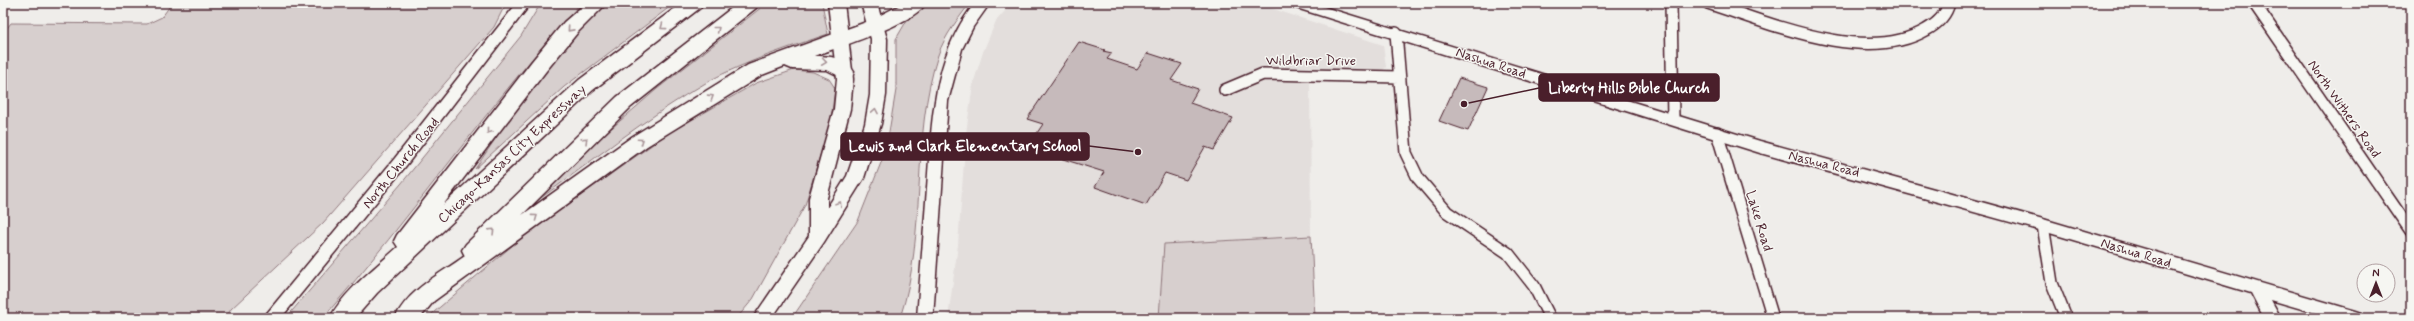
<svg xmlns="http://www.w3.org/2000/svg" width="2414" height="321" font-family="Mynerve,sans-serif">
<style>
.built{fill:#e3dedc}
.green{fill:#d7cfce;stroke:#90777c}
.building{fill:#c6babb;stroke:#4a1f2b}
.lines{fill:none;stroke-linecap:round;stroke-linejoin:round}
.street-casing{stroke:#4a1f2b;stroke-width:14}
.secondary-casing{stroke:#4a1f2b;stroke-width:3}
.primary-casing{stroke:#4a1f2b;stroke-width:3}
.highway-casing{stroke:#4a1f2b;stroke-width:3}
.street{stroke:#f6f6f2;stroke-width:11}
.secondary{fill:#f6f6f2;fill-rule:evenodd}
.primary{fill:#f6f6f2;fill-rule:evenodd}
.highway{fill:#f6f6f2;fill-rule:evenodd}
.oneway{stroke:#a99598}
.labels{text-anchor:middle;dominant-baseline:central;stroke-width:3;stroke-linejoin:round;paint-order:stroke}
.street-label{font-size:14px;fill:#4a1f2b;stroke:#f6f6f2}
.leader{fill:none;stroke:#4a1f2b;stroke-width:1.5}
.callout-dot{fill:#4a1f2b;stroke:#f6f6f2;stroke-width:1.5}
.callout{fill:#4a1f2b;stroke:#4a1f2b;stroke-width:1.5}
.callout-label{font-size:15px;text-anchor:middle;font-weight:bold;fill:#fff}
</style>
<rect width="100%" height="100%" fill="#efedea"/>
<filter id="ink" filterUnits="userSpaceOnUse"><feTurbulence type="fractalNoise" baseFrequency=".025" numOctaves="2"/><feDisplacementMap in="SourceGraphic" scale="8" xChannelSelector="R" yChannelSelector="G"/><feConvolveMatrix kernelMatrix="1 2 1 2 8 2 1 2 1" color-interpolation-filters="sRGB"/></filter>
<g filter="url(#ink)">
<path class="built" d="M1012,3H1255L1383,45L1386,67L1380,73L1310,72L1311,236L1165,244L1159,318H948L958,245L966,133L973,84L983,52L996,21Z"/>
<path class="green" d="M172,3H506L494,27L323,223L231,309L226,318H3V33L11,23L147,24L162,17Z
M541,3H581C489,103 413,216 323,318H286L401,184L521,36Z
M610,3H675L564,87L475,169L526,93L590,17Z
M767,3H822L828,34C790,47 744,62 709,81C646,117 588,164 530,206L584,152L657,89Z
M929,3H970C958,19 945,35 938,55C910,140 928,233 900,318H792L858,221L886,150L896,90V39L907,20Z
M794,70L813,72L829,79L835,88L831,120L805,205L753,299L737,318H427L520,239L667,134L756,83Z
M1311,236L1315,318H1159L1164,244Z"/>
<path class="building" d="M1079,42L1105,50L1103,51L1112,53L1107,59L1137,69L1148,53L1182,64L1171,80L1198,89L1190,103L1233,118L1214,150L1205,147L1186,180L1165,173L1146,205L1095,187L1104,172L1047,154L1048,152L1029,145L1043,124L1027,119Z
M1459,78L1488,87L1468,131L1439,121Z"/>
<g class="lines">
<g class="street-casing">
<path id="street" d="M1671,3L1673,119
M1708,3C1769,23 1866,65 1926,30C1937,24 1946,16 1949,3
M2254,3L2411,231
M1396,33L1406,153L1418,178L1447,212L1508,253L1534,286L1550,318
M1225,90L1263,74L1399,77
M1717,133L1773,318
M2043,225L2052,283L2066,318"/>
</g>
<g class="secondary-casing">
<path id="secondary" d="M517,3H531L405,167L281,318H263L395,158Z
M975,3H990L973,27L962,49L948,101L933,318H917C920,275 924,231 927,188C932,123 932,56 975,3Z
M1288,3H1311L1760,141L2043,219L2356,311L2362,313L2364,318H2333L2271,300L2281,318H2264L2251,293L2043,231L1760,153L1290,6Z"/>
</g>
<g class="primary-casing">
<path id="primary" d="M828,3H844L853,79L850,109L827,198V208L847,176L865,124L870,95L871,39L861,3H877L887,39L886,95L881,124L864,178L824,242L772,318H753L809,236V198L834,109L837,79Z"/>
</g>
<g class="highway-casing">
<path id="highway" d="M586,3H607L578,32L546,71L443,205L579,80L682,3H703L700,8L593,90L377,293L355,318H330C343,292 376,267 398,247L394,241L397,235L532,61L564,22Z
M738,3H759L756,8L631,107L522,215L633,136L748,65L869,21L904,3H926C914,24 839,47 814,56C829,56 846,57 854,72L852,77L845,79L827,70L792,69L785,66L762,75L647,146L434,301L420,318H395C409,289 440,274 465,256L462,250L466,244L617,97Z"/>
</g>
<use href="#street" class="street"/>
<use href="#secondary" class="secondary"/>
<use href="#primary" class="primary"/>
<use href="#highway" class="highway"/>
</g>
<defs><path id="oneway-chevron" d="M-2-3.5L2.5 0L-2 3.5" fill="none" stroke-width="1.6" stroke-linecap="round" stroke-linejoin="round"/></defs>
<g class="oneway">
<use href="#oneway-chevron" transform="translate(663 27) rotate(143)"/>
<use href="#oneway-chevron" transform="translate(570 29) rotate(132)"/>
<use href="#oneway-chevron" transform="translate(717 29) rotate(-38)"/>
<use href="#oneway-chevron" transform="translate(824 62) rotate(8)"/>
<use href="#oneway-chevron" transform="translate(711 97) rotate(-32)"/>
<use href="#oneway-chevron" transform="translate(875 111) rotate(-80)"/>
<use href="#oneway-chevron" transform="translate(489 131) rotate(128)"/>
<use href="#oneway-chevron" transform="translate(585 140) rotate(-44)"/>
<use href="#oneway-chevron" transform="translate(641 141) rotate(-34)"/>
<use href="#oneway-chevron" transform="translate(839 204) rotate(-58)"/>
<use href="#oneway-chevron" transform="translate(535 217) rotate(-36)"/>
<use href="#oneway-chevron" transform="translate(492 231) rotate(-44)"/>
</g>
</g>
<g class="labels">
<g class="street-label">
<text x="1311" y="61">Wildbriar Drive</text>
<text transform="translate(1491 63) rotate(18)">Nashua Road</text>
<text transform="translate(2344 109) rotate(55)">North Withers Road</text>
<text transform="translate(512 154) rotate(-43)">Chicago-Kansas City Expressway</text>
<text transform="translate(401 163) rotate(-51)">North Church Road</text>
<text transform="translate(1824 164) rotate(14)">Nashua Road</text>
<text transform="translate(1759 221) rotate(73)">Lake Road</text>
<text transform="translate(2136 253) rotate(17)">Nashua Road</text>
</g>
</g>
<path class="leader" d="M1464 104L1539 88M1138 152L1089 146"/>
<g class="callout-dot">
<circle cx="1464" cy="104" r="4"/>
<circle cx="1138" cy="152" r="4"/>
</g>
<g class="callout">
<rect x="1539" y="74" width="180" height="27" rx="4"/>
<rect x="841" y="133" width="248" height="27" rx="4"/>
</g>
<g class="callout-label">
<text x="1629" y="93">Liberty Hills Bible Church</text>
<text x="965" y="151">Lewis and Clark Elementary School</text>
</g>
<rect width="2414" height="321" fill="none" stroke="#f6f6f2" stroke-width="16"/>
<rect x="8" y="8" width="2398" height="305" fill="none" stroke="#4a1f2b" stroke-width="1.5" filter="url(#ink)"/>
<g transform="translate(2376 283)"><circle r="19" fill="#f6f6f2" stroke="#b1a0a2"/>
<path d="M0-3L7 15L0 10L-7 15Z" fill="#4a1f2b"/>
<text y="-6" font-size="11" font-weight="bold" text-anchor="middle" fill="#4a1f2b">N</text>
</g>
</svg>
